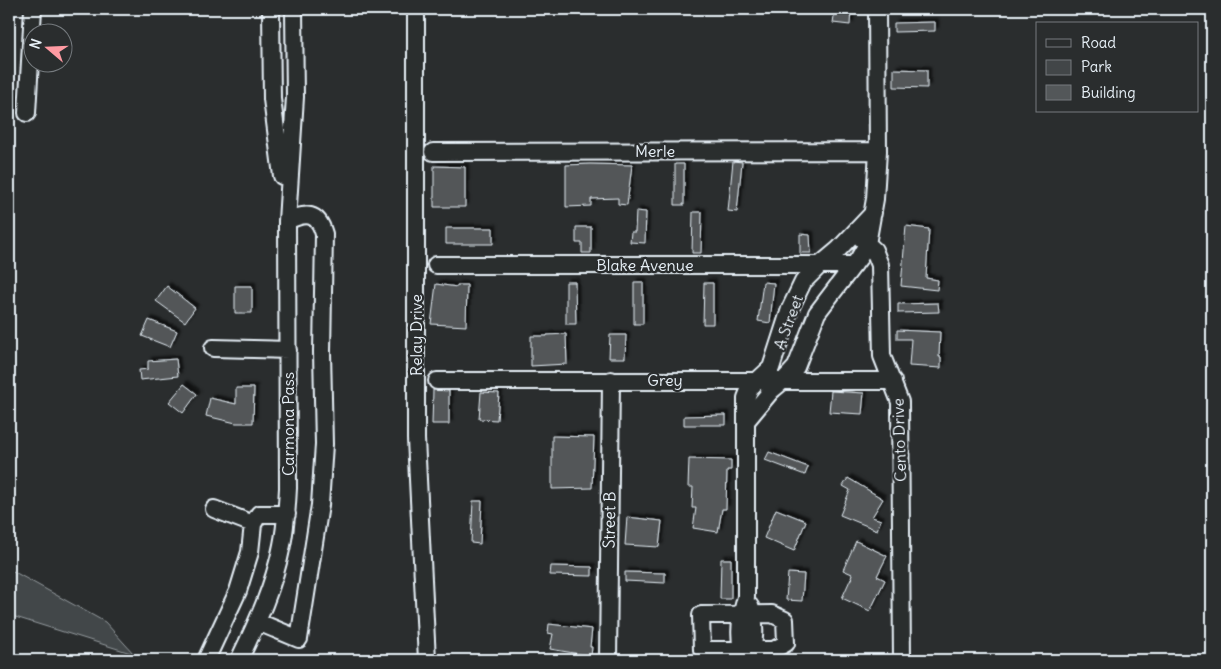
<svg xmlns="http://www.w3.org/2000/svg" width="1221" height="669" font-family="Delius,sans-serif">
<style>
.green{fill:#424648;stroke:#959ca0}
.building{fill:#535759;stroke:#e8f1f8;filter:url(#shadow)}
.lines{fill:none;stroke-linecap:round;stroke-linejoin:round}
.minor-casing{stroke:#e8f1f8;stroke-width:20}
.minor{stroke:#2a2d2e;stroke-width:16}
.labels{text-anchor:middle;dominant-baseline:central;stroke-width:4.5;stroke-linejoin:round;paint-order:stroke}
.street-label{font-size:16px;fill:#e8f1f8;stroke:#2a2d2e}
</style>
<defs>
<filter id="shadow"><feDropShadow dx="3.5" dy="-3.5" stdDeviation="1" flood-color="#0009"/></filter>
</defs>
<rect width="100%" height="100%" fill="#2a2d2e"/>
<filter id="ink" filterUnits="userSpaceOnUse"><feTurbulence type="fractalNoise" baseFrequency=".02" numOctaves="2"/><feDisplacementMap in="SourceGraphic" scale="10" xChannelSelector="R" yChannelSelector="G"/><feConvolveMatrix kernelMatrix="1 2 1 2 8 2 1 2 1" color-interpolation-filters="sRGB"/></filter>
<g filter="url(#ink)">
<path class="green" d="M9,569L105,622L134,654L9,615Z"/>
<path class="building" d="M835,9H851L850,25L833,23Z
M935,22V31L894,32V23Z
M894,69L927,70V88L894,87Z
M733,161L742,162L737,212L728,211Z
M590,164L632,165L627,205L618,204V198L591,199V206L566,207V165Z
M675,164H684V205H675Z
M434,166L465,167V207H434Z
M636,211L646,212L645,243L630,242L631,232H635Z
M693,212H702L701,253H692Z
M906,226L929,229L926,278L938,280L937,290L901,286Z
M576,227H591V253H582V243H576Z
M446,228H493V244H446Z
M800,234L810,235L811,253H800Z
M566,282H575L576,324H566Z
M634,282H643V324H634Z
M763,282L774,283L770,323L758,321Z
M704,283H713V324H703Z
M436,284L457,287V285H467L466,326L431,324Z
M167,286L195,308L185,322L156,301Z
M235,286H252V313H235Z
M938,303L939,312L898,313V304Z
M149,320L177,331L170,347L142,336Z
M897,330L940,332L939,357H941V368L909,366L911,339H897Z
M566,334L567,364L531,366V336H547V335Z
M610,335H626L625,358H609Z
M176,359L178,376L140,380L139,370L148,369V361Z
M184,384L197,394L183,413L169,402Z
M236,388H254L253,423H236L206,416L210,398L236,404Z
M433,390L449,391V424H432Z
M831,391L864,393L862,414L829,412Z
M481,392L499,393L497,420L479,419Z
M726,415V425H684V416Z
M552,436L594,437L592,488L552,489Z
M769,452L808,467L805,475L765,460Z
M689,459L731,460V470H727L726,509H722L718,532L693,528L696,508H692L693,487H688Z
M848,478L883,499L872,517L881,520L877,530L840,515L850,490L843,486Z
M473,501H482L480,544L471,543Z
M776,509L806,521L794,551L764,538Z
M627,517L662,521L659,547L625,545Z
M856,541L887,556L877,576L885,580L870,611L842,598L851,578L853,579L851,577L852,574L843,570Z
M721,559H731V599H720Z
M551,566L592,567V576L550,575Z
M625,572L665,573V583L625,581Z
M788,573L804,574L802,601L786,600Z
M549,624L592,629L590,647H592L591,656L550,649L553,634L548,633Z"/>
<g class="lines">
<g class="minor-casing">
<path id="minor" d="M271,9L272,99L282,176
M416,9V439L427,660
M27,113L33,9
M433,152L878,151
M861,238L874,250L880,265L882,356L900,402L902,660
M436,265H854
M213,348L288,350
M437,381H893
M747,420L771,391L784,380L796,367L817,313L859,258L867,244L875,199L878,151L877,9
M214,509L253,524
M772,614L785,620L786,643L774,650H702L701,615Z
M258,622L299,639L320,505L324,444L322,352L324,234C318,212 306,212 287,221
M748,659C756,645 756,622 750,606
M206,660L238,591L250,552L253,524L259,514H287
M239,660C257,623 274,586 282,545C286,526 287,507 288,488L287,221L295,97L294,9
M608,660L611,380
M746,660C737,641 740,617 746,597V398L750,388L758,380L771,368L790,309L803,282L820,265L838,250L873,213"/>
</g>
<use href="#minor" class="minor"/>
</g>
</g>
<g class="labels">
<g class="street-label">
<text x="655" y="151">Merle</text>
<text x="645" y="265">Blake Avenue</text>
<text transform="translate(788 322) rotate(-70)">A Street</text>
<text transform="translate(416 335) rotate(-90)">Relay Drive</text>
<text x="665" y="380">Grey</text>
<text transform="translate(288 424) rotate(-90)">Carmona Pass</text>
<text transform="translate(899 440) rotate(-92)">Cento Drive</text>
<text transform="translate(609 520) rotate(-89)">Street B</text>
</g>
</g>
<rect width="1221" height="669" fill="none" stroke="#2a2d2e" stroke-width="30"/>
<rect x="15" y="15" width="1191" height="639" fill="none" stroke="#e8f1f8" stroke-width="2" filter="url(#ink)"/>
<rect x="1036" y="22" width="162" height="90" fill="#2a2d2e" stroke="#767b7f"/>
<rect x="1046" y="39" width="25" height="8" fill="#2a2d2e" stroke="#767b7f"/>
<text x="1081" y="48" font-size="15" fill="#e8f1f8">Road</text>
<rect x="1046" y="60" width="25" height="15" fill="#424648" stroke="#767b7f"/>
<text x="1081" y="72" font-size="15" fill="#e8f1f8">Park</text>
<rect x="1046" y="85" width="25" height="15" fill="#535759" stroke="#767b7f"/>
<text x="1081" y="98" font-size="15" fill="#e8f1f8">Building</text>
<g transform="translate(48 48) rotate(289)"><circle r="24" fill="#2a2d2e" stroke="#767b7f"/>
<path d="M0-4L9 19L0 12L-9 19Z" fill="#ff9aa2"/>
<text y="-8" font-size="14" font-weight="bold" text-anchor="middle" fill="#e8f1f8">N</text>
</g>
</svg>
